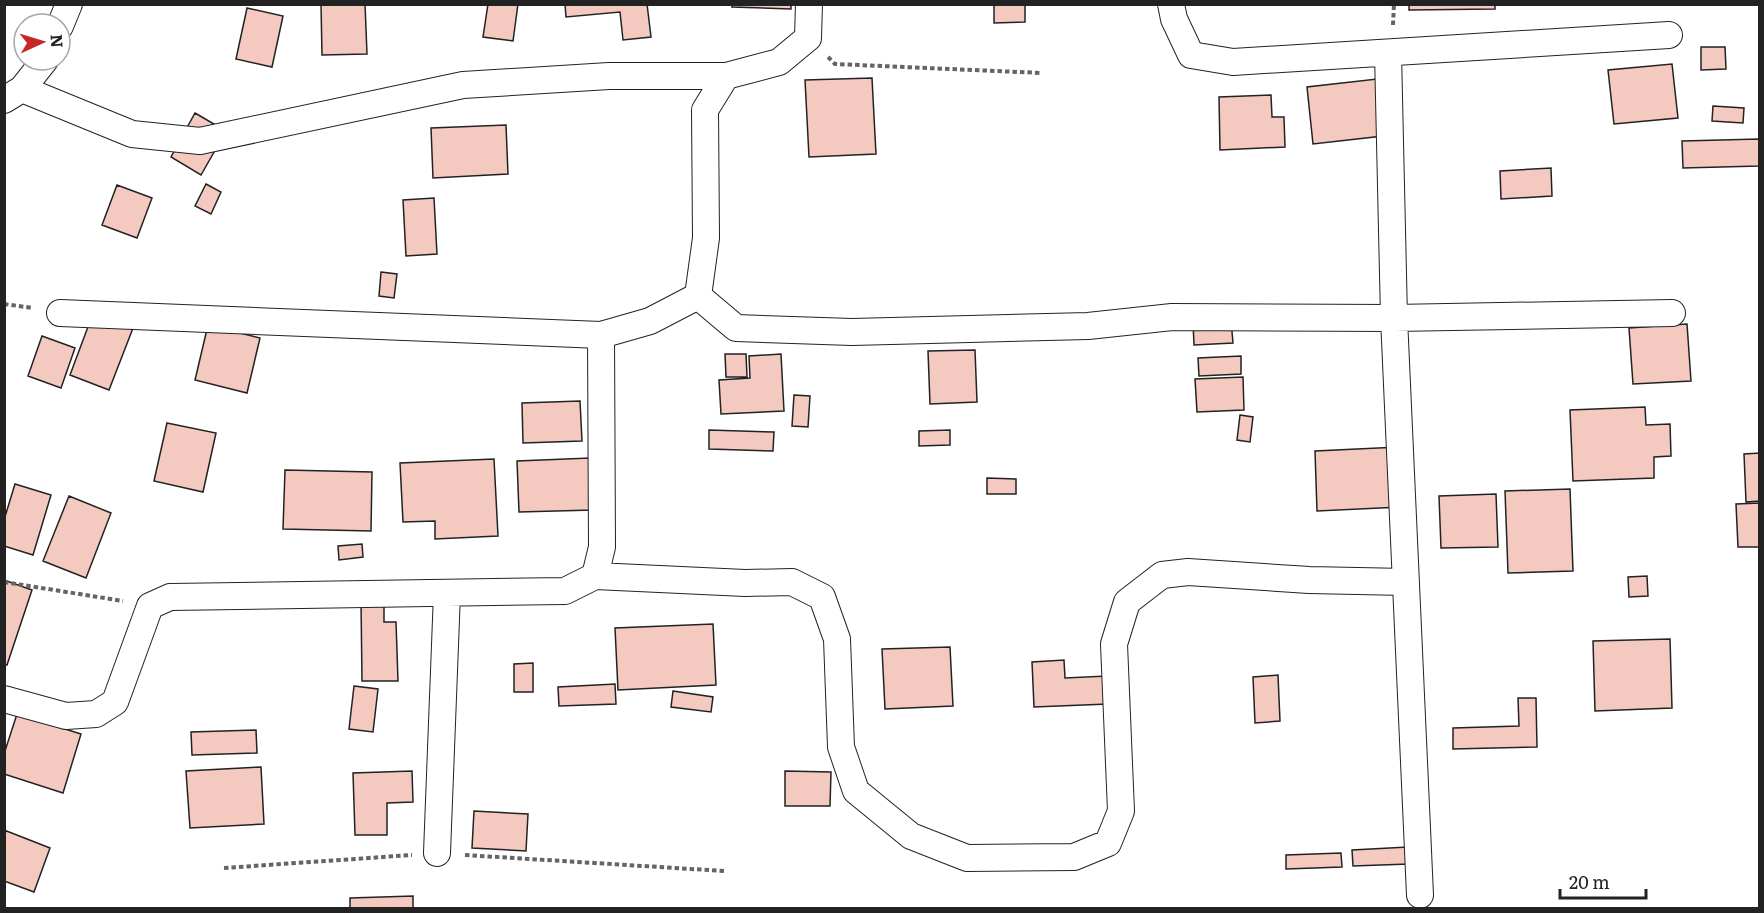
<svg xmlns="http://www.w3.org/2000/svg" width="1764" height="913" font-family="Literata,serif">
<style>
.building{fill:#f3c9c0;stroke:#222;stroke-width:1.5}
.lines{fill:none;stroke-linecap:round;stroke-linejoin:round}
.minor-casing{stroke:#222;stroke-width:28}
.path{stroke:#646464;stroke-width:4;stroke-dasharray:4.5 3;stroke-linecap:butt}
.minor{stroke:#fff;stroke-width:26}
</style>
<rect width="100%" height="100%" fill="#fff"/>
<path class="building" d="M321,4H365L367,54L322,55Z
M488,4H518L513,41L483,37Z
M565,4H647L651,37L623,40L620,12L566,17Z
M733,4H791V9L732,7Z
M1409,4H1495V9L1409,10Z
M994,5H1025V22L994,23Z
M247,8L283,16L272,67L236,59Z
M1701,47H1725L1726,69L1701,70Z
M1672,64L1678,118L1614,124L1608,70Z
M872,78L876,154L809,157L805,80Z
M1377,79L1383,136L1313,144L1307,87Z
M1271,95L1272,117H1284L1285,147L1220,150L1219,97Z
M1713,106L1744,108L1743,123L1712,121Z
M195,113L226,131L201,175L171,157Z
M506,125L508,174L433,178L431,128Z
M1759,139V166L1683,168L1682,141Z
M1551,168L1552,196L1501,199L1500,171Z
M206,184L221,192L211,214L195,206Z
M117,185L152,198L137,238L102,225Z
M434,198L437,254L406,256L403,200Z
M381,272L397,274L394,298L379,296Z
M95,308L135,323L109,390L70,375Z
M1231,320L1233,343L1194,345L1193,322Z
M1687,324L1691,381L1633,384L1629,328Z
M208,325L260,338L247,393L195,380Z
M42,336L75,348L61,388L28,376Z
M975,350L977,402L930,404L928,351Z
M725,354H746L747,377H726Z
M781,354L784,411L721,414L719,380L750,378L749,356Z
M1241,356V374L1199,376L1198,358Z
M1243,377L1244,410L1197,412L1195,379Z
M794,395L810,396L808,427L792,426Z
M580,401L582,441L523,443L522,403Z
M1645,407L1646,425L1670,424L1671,456L1654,457V478L1573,481L1570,410Z
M1240,415L1253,417L1250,442L1237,440Z
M167,423L216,433L203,492L154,481Z
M709,430L774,432L773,451L709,449Z
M950,430V445L919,446V431Z
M1399,447L1401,507L1317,511L1315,451Z
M1760,453V501L1746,502L1744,454Z
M590,458L593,510L519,512L517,461Z
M494,459L498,536L435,539V521L403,522L400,463Z
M285,470L372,472L371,531L283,529Z
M987,478L1016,479V494H987Z
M15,484L51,495L33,555L4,546V520Z
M1570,489L1573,571L1508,573L1505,491Z
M1496,494L1498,547L1441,548L1439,496Z
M69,496L111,513L86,578L43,561Z
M1760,503V547H1738L1736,504Z
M362,544L363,557L339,560L338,546Z
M1647,576L1648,596L1629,597L1628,577Z
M4,580L32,590L7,665L4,664Z
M384,601V622H396L398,681H362L361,602Z
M713,624L716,685L618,690L615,628Z
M1670,639L1672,708L1595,711L1593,641Z
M950,647L953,706L885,709L882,649Z
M1064,660L1065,678L1107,676L1108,704L1034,707L1032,662Z
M533,663V692H514V664Z
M1278,675L1280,721L1255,723L1253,677Z
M615,684L616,704L559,706L558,687Z
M354,686L378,689L373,732L349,729Z
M673,691L713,697L711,712L671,707Z
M1518,698H1536L1537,747L1453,749V728L1519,726Z
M17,714L81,734L63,793L4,774V754Z
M256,730L257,753L192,755L191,732Z
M261,767L264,824L190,828L186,771Z
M412,771L413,802L387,803V835H355L353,773Z
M785,771L831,772L830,806H785Z
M474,811L528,814L526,851L472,848Z
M4,830L50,848L34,892L4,881Z
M1408,847L1409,864L1353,866L1352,850Z
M1341,853L1342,867L1286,869V855Z
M413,896V908H350V898Z"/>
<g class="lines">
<g class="minor-casing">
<path id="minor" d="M1171,4L1174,19L1191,55L1233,62L1669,35
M60,26L69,4
M1388,53L1394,318L1420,895
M22,89L132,134L200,141L463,85L609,76H726
M4,100L22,89L45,60
M698,296L736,328L852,332L1088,326L1172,317L1394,318L1672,313
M698,296L706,238L705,110L726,76L779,62L808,38L809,4
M60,313L601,335
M595,576L745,583L792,582L822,597L837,639L841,747L856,791L911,836L967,858L1074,857L1108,843L1121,811L1114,644L1127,602L1162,575L1188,572L1309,580L1406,582
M4,699L66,716L96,714L115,702L150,606L170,597L565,591L595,576L602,547L601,335L650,321L698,296
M437,853L447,593"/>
</g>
<path class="path" d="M1393,25L1394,4
M828,57L835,64L1042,73
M4,304L33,308
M4,582L123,601
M465,855L724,871
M224,868L412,855"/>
<use href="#minor" class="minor"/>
</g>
<rect width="1764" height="913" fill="none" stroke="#222222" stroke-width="12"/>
<g transform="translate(42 42) rotate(86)"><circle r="28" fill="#ffffff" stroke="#a7a7a7" stroke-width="1.5"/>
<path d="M0-4.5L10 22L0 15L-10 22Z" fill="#c62828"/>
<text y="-9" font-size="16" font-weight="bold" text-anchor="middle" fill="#222222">N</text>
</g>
<path d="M1560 889v9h86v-9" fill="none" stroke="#222222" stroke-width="3"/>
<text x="1569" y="889" font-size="18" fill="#222222" stroke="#ffffff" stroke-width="4.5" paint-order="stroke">20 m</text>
</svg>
